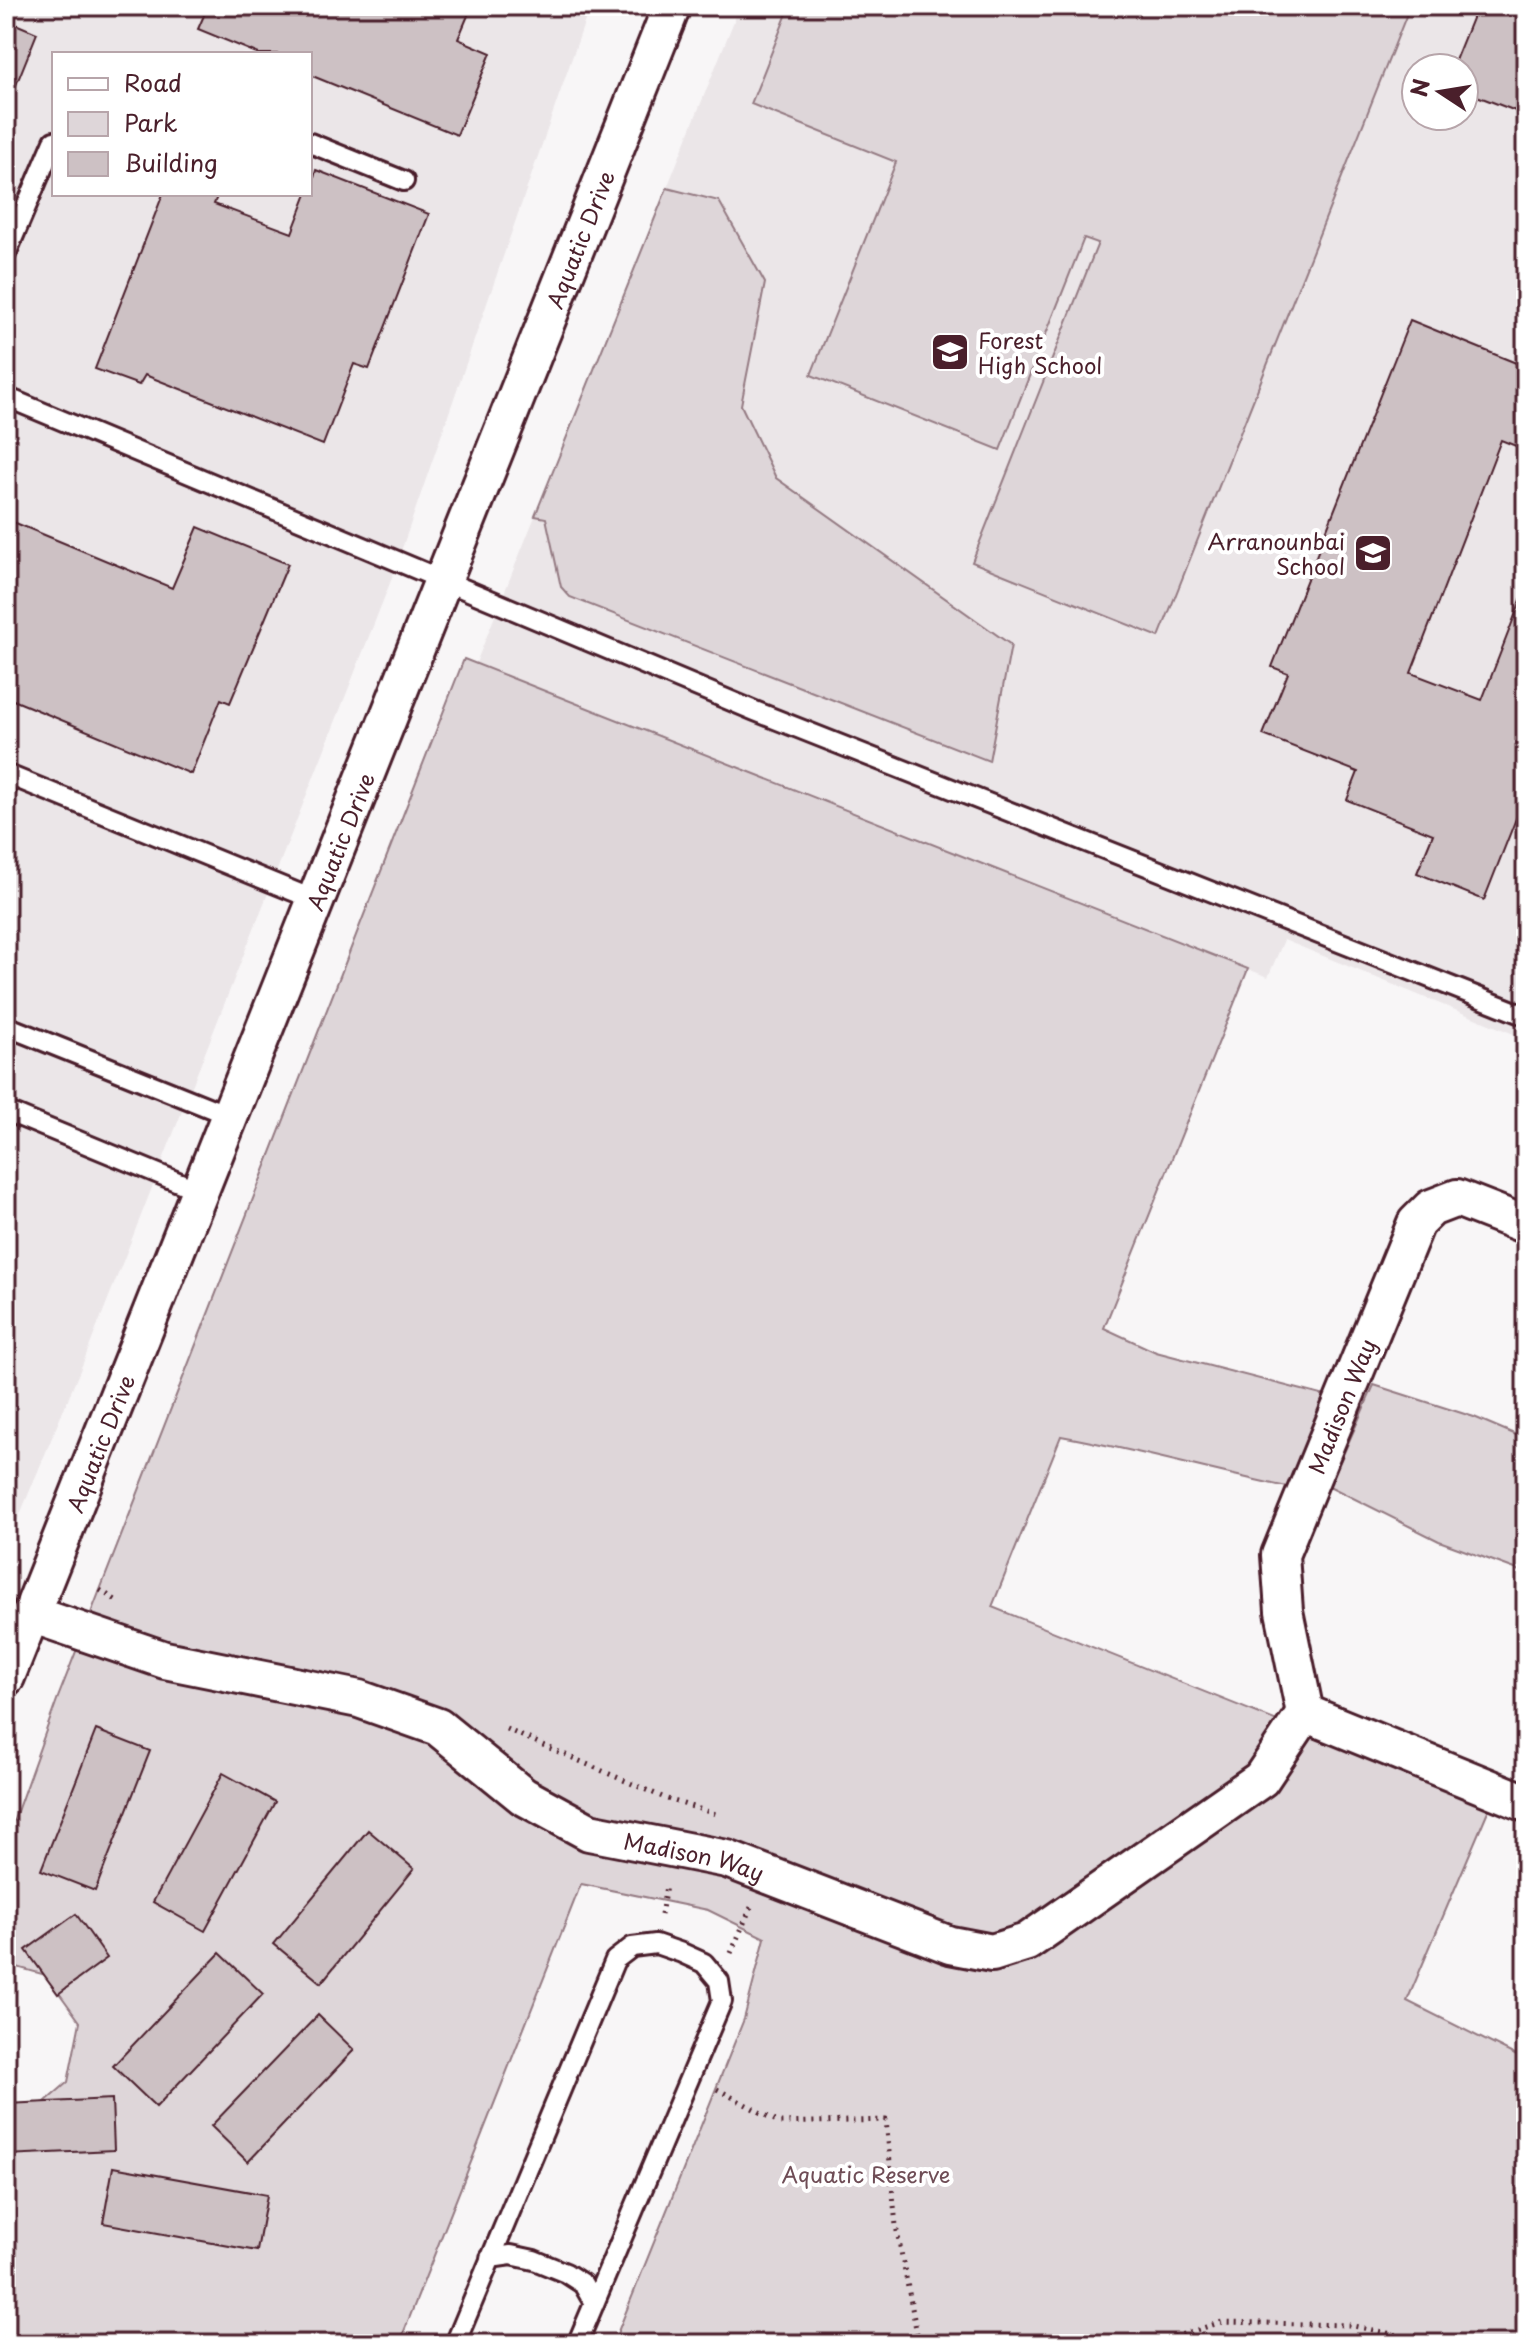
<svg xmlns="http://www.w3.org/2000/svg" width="1532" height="2350" font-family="'Playpen Sans',sans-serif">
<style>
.built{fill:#ebe6e8;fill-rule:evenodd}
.green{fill:#ded6d9;stroke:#947a82;stroke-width:2}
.building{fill:#cdc1c4;stroke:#4a1f2b;stroke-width:2}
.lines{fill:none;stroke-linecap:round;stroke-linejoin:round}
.lane-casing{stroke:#4a1f2b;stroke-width:24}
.street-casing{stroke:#4a1f2b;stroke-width:42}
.path{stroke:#4a1f2b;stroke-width:5;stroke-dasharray:2 6;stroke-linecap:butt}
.lane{stroke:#fff;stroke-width:18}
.street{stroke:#fff;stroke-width:36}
.labels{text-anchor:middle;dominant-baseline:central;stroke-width:8;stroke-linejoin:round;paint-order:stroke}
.street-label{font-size:22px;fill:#4a1f2b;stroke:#fff}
.poi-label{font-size:22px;fill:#4a1f2b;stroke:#fff;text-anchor:start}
.park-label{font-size:22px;fill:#6f4d56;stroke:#fff}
</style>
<rect width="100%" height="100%" fill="#f8f6f7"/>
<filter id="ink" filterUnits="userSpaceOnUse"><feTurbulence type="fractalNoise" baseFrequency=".0125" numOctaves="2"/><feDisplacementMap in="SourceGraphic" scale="16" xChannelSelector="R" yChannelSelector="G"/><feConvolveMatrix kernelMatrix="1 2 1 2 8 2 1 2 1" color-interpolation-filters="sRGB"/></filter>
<g filter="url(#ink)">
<path class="built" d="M6,6H590L390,583L83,1363L6,1548ZM54,54H310V194H54Z
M740,6H1526V1039L1284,940L1268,977L476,663ZM1416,68H1464V116H1416Z"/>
<path class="green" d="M790,6H1410L1159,637L972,562L1098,243L1084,238L1000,450L811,375L896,162L751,104Z
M667,188L719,201L765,283L741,405L776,478L1011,645L989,761L570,597L561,587L546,518L535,516Z
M464,659L1248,969L1104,1328L1156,1352L1325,1396L1287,1487C1212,1471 1137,1450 1061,1436L992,1607L1490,1806L1407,2001L1521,2058L1526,2076V2344H613L744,2019L765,1938L708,1910L581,1884L399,2344H6V2110L31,2114L68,2082L80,2022L46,1975L6,1964V1842L57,1700Z
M1374,1385L1474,1417L1526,1439V1573L1439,1541L1329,1486Z"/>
<path class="building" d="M208,6H472L458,39L491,53L457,135L310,75V54H259L198,29Z
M1477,6H1526V115L1464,91V68H1452Z
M6,20L37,33L6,110Z
M316,170L429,214L369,369L354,364L323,445L145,375L139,385L95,369L163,194H218L214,204L292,233L307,194H310Z
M1410,320L1526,367V450L1501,440L1411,673L1482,700L1526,587V793L1484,900L1417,873L1433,834L1347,800L1358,772L1263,735L1288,673L1272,667Z
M6,519L172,588L198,527L288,564L230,703L221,699L191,774L6,697Z
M96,1730L150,1751L95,1891L41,1870Z
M223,1773L275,1802L205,1931L153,1902Z
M368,1830L414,1869L321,1983L274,1944Z
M76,1914L107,1958L58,1994L26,1950Z
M220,1953L263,1994L156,2107L113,2066Z
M318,2015L354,2050L248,2162L211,2126Z
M112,2099L114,2150L6,2155V2104Z
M113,2167L267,2195L257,2251L103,2223Z"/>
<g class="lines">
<g class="lane-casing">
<path id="lane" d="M310,143L404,181
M6,254L54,141
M6,397L755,711L1526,1016
M6,789L11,776L315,900
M6,1026L230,1116
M6,1111L200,1191
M490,2258L511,2255L534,2260L566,2273L583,2284L594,2303
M455,2344L615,1960L632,1947L656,1944L682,1953L704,1963L719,1981L722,2001L577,2344"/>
</g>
<g class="street-casing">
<g id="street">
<path d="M1526,1225L1457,1198L1431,1208L1416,1223L1280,1555L1284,1611L1305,1713L1526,1803"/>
<path id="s1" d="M31,1614L165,1660L359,1699L438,1727L523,1796L589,1832L727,1859L950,1945L992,1953L1027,1942L1261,1779L1305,1713"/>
<path id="s2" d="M6,1677L672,6"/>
</g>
</g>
<path class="path" d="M100,1590L117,1601
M506,1729L667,1799L719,1815
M661,1915L666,1886
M731,1953L751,1907
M717,2089L780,2123L886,2120L896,2226L919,2344
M1151,2344L1222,2322L1349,2325L1440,2344"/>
<use href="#lane" class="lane"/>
<use href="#street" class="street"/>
</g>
</g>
<defs>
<g id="school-square" transform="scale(2)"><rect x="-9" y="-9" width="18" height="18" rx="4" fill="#4a1f2b" stroke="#fff"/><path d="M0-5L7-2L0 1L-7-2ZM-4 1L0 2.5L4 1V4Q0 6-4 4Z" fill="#fff"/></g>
</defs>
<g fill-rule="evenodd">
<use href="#school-square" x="950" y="352"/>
<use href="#school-square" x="1373" y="553"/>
</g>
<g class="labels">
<g class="street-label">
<text stroke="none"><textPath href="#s2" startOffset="1548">Aquatic Drive</textPath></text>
<text stroke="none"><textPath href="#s2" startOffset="900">Aquatic Drive</textPath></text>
<text transform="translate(1341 1406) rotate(-68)">Madison Way</text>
<text stroke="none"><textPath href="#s2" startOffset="252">Aquatic Drive</textPath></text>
<text stroke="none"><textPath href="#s1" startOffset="716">Madison Way</textPath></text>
</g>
<g class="poi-label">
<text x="978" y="339">Forest<tspan x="978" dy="25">High School</tspan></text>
<text x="1345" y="540" text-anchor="end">Arranounbai<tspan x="1345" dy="25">School</tspan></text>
</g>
<g class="park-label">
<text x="866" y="2173">Aquatic Reserve</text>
</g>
</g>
<rect width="1532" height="2350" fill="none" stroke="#fff" stroke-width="32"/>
<rect x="16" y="16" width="1500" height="2318" fill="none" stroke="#4a1f2b" stroke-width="3" filter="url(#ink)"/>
<rect x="52" y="52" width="260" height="144" fill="#ffffff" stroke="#b7a5aa" stroke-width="2"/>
<rect x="68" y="78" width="40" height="12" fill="#ffffff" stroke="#b7a5aa" stroke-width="2"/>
<text x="124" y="92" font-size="24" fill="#4a1f2b">Road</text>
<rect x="68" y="112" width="40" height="24" fill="#ded6d9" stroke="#b7a5aa" stroke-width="2"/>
<text x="124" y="132" font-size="24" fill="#4a1f2b">Park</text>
<rect x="68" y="152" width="40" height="24" fill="#cdc1c4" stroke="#b7a5aa" stroke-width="2"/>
<text x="124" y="172" font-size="24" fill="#4a1f2b">Building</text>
<g transform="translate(1440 92) rotate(282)"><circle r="38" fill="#ffffff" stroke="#b7a5aa" stroke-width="2"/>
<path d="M0-6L14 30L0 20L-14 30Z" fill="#4a1f2b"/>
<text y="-12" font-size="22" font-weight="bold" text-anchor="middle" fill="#4a1f2b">N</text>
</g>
</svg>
